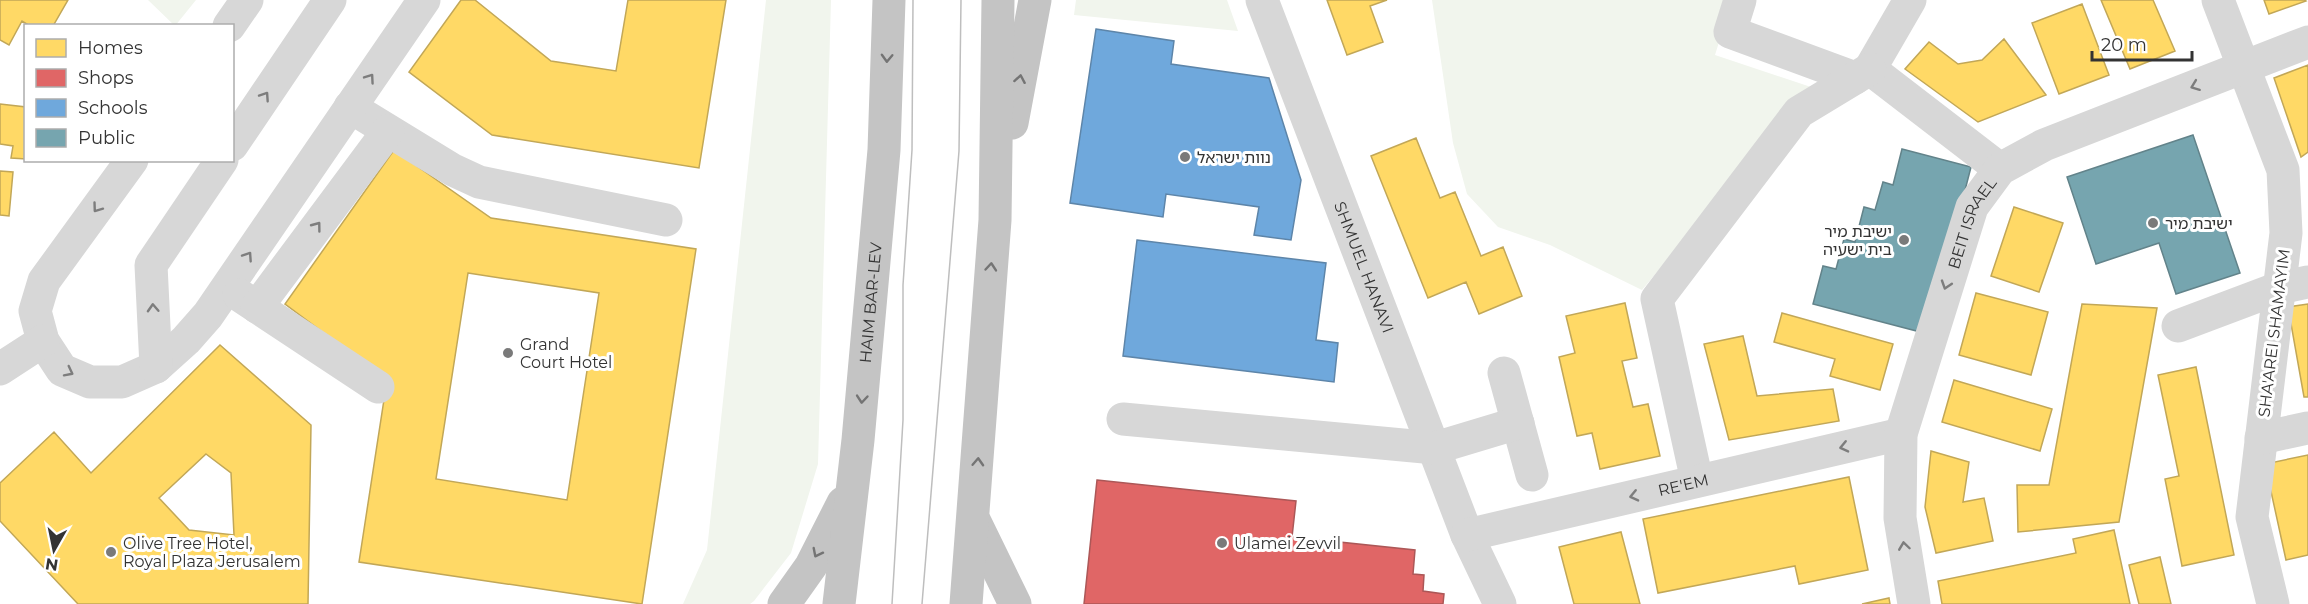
<svg xmlns="http://www.w3.org/2000/svg" width="2308" height="604" font-family="Montserrat,'Noto Sans Hebrew',sans-serif">
<style>
.green{fill:#f1f5ed}
.homes{fill:#ffd966;stroke:#c2a757;stroke-width:1.5;fill-rule:evenodd}
.shops{fill:#e06666;stroke:#ac5757;stroke-width:1.5}
.schools{fill:#6fa8dc;stroke:#5d85a9;stroke-width:1.5}
.public{fill:#76a5af;stroke:#62838a;stroke-width:1.5}
.lines{fill:none;stroke-linecap:round;stroke-linejoin:round}
.minor{stroke:#d7d7d7;stroke-width:33}
.highway{stroke:#c4c4c4;stroke-width:33}
.tram{stroke:#bebebe;stroke-width:1.5}
.oneway{stroke:#747474}
.oneway2{stroke:#7d7d7d}
.poi-dot{fill:#7a7a7a;stroke:#fff;stroke-width:2}
.labels{text-anchor:middle;dominant-baseline:central;stroke-width:6;stroke-linejoin:round;paint-order:stroke}
.poi-label{font-size:16px;fill:#333;stroke:#fff;text-anchor:start}
.street-label{font-size:16px;fill:#333;stroke:#fff}
</style>
<rect width="100%" height="100%" fill="#fff"/>
<path class="green" d="M148,0H196L175,26Z
M766,0H831L818,464L791,553L754,601L750,604H683L707,550Z
M1076,0H1227L1238,31L1074,15Z
M1432,0H1732L1715,55L1811,87L1642,290L1550,245L1498,227L1467,194L1453,143Z"/>
<path class="homes" d="M0,0H68L53,26H30L22,21L9,45L0,40Z
M461,0H475L551,61L616,71L628,0H726L699,168L492,135L409,72Z
M1327,0H1387L1370,6L1383,42L1347,55Z
M2101,0H2153L2175,51L2130,69Z
M2264,0H2305L2306,1L2269,14Z
M2082,4L2109,75L2059,94L2032,23Z
M2004,39L2046,95L1978,122L1905,69L1929,42L1958,64L1982,60Z
M2308,65V152L2301,157L2274,78Z
M0,104L26,107V159L11,158L13,146L0,144Z
M1416,138L1440,198L1455,192L1481,256L1503,247L1522,296L1479,314L1466,282L1428,298L1371,156Z
M394,150L491,218L696,249L642,604L359,562L387,380L285,304ZM468,273L599,293L567,500L436,479Z
M0,171L13,172L9,216L0,215Z
M2014,207L2063,223L2039,292L1991,276Z
M1976,293L2048,312L2031,375L1959,355Z
M1625,303L1637,358L1622,361L1633,407L1648,404L1660,456L1600,469L1592,433L1577,436L1559,357L1575,353L1566,316Z
M2082,304L2157,308L2119,522L2018,532L2017,485H2049Z
M2308,304V397H2304L2288,307Z
M1782,313L1893,344L1880,390L1830,376L1835,359L1774,342Z
M1743,336L1757,396L1833,389L1839,421L1729,440L1704,344Z
M220,345L311,425L308,604H78L0,521V483L54,432L91,473ZM206,454L231,473L234,535L189,530L159,498Z
M2196,367L2234,555L2182,566L2165,479L2179,476L2158,375Z
M1954,380L2052,409L2040,451L1942,422Z
M1931,451L1969,462L1963,502L1984,498L1993,541L1936,553L1925,507Z
M2308,455V555L2286,560L2265,464Z
M1849,477L1868,570L1799,584L1795,566L1658,593L1643,519Z
M2114,530L2130,604H1942L1938,581L2076,553L2073,539Z
M1621,532L1640,604H1574L1559,547Z
M2160,557L2171,604H2139L2129,565Z
M1889,598L1890,604H1862Z"/>
<path class="shops" d="M1097,480L1296,501L1292,537L1415,550L1413,574L1424,575L1423,591L1444,594L1443,604H1084Z"/>
<path class="schools" d="M1096,29L1174,41L1171,64L1269,78L1301,180L1291,240L1254,235L1259,207L1166,194L1163,217L1070,203Z
M1137,240L1326,263L1316,340L1338,343L1334,382L1123,356Z"/>
<path class="public" d="M2193,135L2240,273L2176,294L2159,243L2096,264L2067,177Z
M1902,149L1971,167L1928,334L1813,304L1823,266L1836,269L1844,239L1855,242L1864,207L1875,210L1883,182L1893,185Z"/>
<g class="lines">
<g class="minor">
<path id="s1" d="M1262,0L1467,535L1500,604"/>
<path d="M1740,0L1730,32L1855,78"/>
<path d="M1910,0L1870,69L2000,169"/>
<path d="M2218,0L2283,170L2286,233L2252,517L2273,604"/>
<path d="M229,26L247,0"/>
<path d="M350,107L453,170L479,182L666,220"/>
<path d="M232,145L330,0"/>
<path d="M132,160L44,281L35,311L43,341L62,370L90,382H122L156,367L186,340L208,315L424,0"/>
<path d="M239,295L378,387"/>
<path d="M257,307L388,131"/>
<path d="M2178,326L2279,288L2308,282"/>
<path d="M156,367L151,265L222,160"/>
<path d="M0,369L43,341"/>
<path d="M1504,373L1532,475"/>
<path d="M1123,419L1435,448L1518,423"/>
<path d="M2261,438L2308,428"/>
<path d="M1697,481L1657,299L1799,112L1870,69"/>
<path id="s2" d="M1467,535L1901,434"/>
<path id="s3" d="M1914,604L1900,518L1901,434L1972,207L2000,169L2044,145L2308,42"/>
</g>
<g class="highway">
<path d="M1012,123L1035,0"/>
<path d="M975,522L1015,604"/>
<path d="M784,604L811,566L843,503"/>
<path id="s4" d="M839,604L858,440L884,150L889,0"/>
<path d="M966,604L995,220L998,0"/>
</g>
<path class="tram" d="M892,604L903,420V285L912,150L913,0
M922,604L959,151L961,0"/>
</g>
<defs><path id="oneway-chevron" d="M-2-3.5L2.5 0L-2 3.5" fill="none" stroke-width="1.6" stroke-linecap="round" stroke-linejoin="round" transform="scale(1.5)"/></defs>
<g class="oneway">
<use href="#oneway-chevron" transform="translate(887 58) rotate(92)"/>
<use href="#oneway-chevron" transform="translate(1020 79) rotate(-80)"/>
<use href="#oneway-chevron" transform="translate(991 267) rotate(-85)"/>
<use href="#oneway-chevron" transform="translate(862 399) rotate(95)"/>
<use href="#oneway-chevron" transform="translate(978 462) rotate(-87)"/>
<use href="#oneway-chevron" transform="translate(817 553) rotate(117)"/>
</g>
<g class="oneway2">
<use href="#oneway-chevron" transform="translate(370 78) rotate(-55)"/>
<use href="#oneway-chevron" transform="translate(2195 86) rotate(159)"/>
<use href="#oneway-chevron" transform="translate(265 96) rotate(-56)"/>
<use href="#oneway-chevron" transform="translate(97 208) rotate(126)"/>
<use href="#oneway-chevron" transform="translate(317 226) rotate(-53)"/>
<use href="#oneway-chevron" transform="translate(248 256) rotate(-56)"/>
<use href="#oneway-chevron" transform="translate(1946 285) rotate(108)"/>
<use href="#oneway-chevron" transform="translate(153 308) rotate(-93)"/>
<use href="#oneway-chevron" transform="translate(69 372) rotate(27)"/>
<use href="#oneway-chevron" transform="translate(1844 447) rotate(167)"/>
<use href="#oneway-chevron" transform="translate(1634 496) rotate(167)"/>
<use href="#oneway-chevron" transform="translate(1904 546) rotate(-98)"/>
</g>
<g class="poi-dot">
<circle cx="1185" cy="157" r="6"/>
<circle cx="2153" cy="223" r="6"/>
<circle cx="1904" cy="240" r="6"/>
<circle cx="508" cy="353" r="6"/>
<circle cx="1222" cy="543" r="6"/>
<circle cx="111" cy="552" r="6"/>
</g>
<g class="labels">
<g class="poi-label">
<text x="1197" y="157">נוות ישראל</text>
<text x="2165" y="223">ישיבת מיר</text>
<text x="1892" y="231" text-anchor="end">ישיבת מיר<tspan x="1892" dy="18">בית ישעיה</tspan></text>
<text x="520" y="344">Grand<tspan x="520" dy="18">Court Hotel</tspan></text>
<text x="123" y="543">Olive Tree Hotel,<tspan x="123" dy="18">Royal Plaza Jerusalem</tspan></text>
<text x="1234" y="543">Ulamei Zevvil</text>
</g>
<g class="street-label">
<text stroke="none"><textPath href="#s3" startOffset="394">BEIT ISRAEL</textPath></text>
<text stroke="none"><textPath href="#s1" startOffset="286">SHMUEL HANAVI</textPath></text>
<text stroke="none"><textPath href="#s4" startOffset="303">HAIM BAR-LEV</textPath></text>
<text transform="translate(2274 333) rotate(-83)">SHA'AREI SHAMAYIM</text>
<text stroke="none"><textPath href="#s2" startOffset="222">RE'EM</textPath></text>
</g>
</g>
<rect x="24" y="24" width="210" height="138" fill="#ffffff" stroke="#adadad" stroke-width="1.5"/>
<rect x="36" y="39" width="30" height="18" fill="#ffd966" stroke="#adadad" stroke-width="1.5"/>
<text x="78" y="54" font-size="18" fill="#333333">Homes</text>
<rect x="36" y="69" width="30" height="18" fill="#e06666" stroke="#adadad" stroke-width="1.5"/>
<text x="78" y="84" font-size="18" fill="#333333">Shops</text>
<rect x="36" y="99" width="30" height="18" fill="#6fa8dc" stroke="#adadad" stroke-width="1.5"/>
<text x="78" y="114" font-size="18" fill="#333333">Schools</text>
<rect x="36" y="129" width="30" height="18" fill="#76a5af" stroke="#adadad" stroke-width="1.5"/>
<text x="78" y="144" font-size="18" fill="#333333">Public</text>
<g transform="translate(54 550) rotate(189)" stroke="#ffffff" stroke-width="4.5" paint-order="stroke">
<path d="M0-4.5L10 22L0 15L-10 22Z" fill="#333333"/>
<text y="-9" font-size="16" font-weight="bold" text-anchor="middle" fill="#333333">N</text>
</g>
<path d="M2092 51v9h100v-9" fill="none" stroke="#333333" stroke-width="3"/>
<text x="2101" y="51" font-size="18" fill="#333333" stroke="#ffffff" stroke-width="4.5" paint-order="stroke">20 m</text>
</svg>
